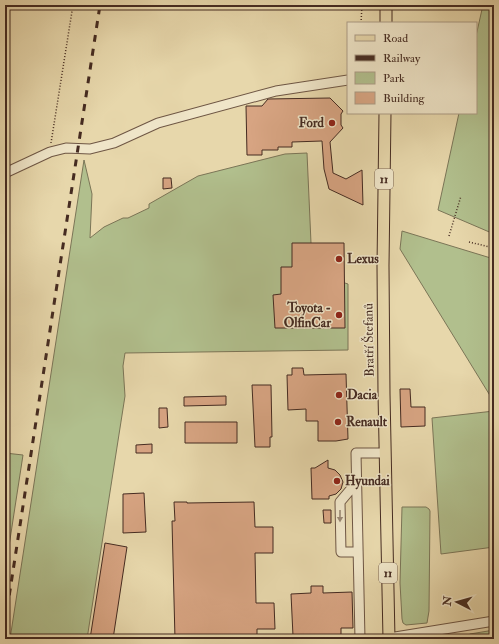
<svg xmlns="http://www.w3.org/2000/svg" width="499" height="644" font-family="'IM FELL Double Pica',serif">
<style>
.green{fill:#b1bf8d;stroke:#7b7557}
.building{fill:#d7a482;stroke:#452b21}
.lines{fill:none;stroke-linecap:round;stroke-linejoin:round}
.minor-casing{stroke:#6e5644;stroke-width:11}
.major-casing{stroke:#452b21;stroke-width:13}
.path{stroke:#452b21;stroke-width:1.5;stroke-dasharray:1 2;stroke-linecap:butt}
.minor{stroke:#efe5c8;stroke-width:9}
.major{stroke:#e7d7ab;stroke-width:11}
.rail{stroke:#452b21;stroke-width:3;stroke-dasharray:7 7;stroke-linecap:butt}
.oneway{fill:#9a8874}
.poi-dot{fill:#8f2418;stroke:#efe5c8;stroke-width:1.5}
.labels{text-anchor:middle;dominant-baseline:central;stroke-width:3;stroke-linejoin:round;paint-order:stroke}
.shield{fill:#efe5c8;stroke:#786353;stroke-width:1}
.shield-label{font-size:12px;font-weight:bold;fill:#452b21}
.poi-label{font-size:13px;font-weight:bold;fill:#452b21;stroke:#efe5c8;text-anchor:start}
.street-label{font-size:13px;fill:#452b21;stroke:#efe5c8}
</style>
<rect width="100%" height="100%" fill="#e7d7ab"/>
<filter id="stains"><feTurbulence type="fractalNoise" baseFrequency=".005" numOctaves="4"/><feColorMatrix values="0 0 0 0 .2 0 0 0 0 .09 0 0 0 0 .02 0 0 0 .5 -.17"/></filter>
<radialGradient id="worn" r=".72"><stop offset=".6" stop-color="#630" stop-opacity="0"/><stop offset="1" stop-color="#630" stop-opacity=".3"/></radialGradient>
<path class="green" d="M483,5H494V234L438,210L459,113H476V36Z
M307,153L311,243L317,274L348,284V350L125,353L123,366L125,396L87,639H10L84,160L92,194L90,238L104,227L123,218H128L149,208V204L198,176L285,154Z
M402,231L494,259V402L400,249Z
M494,411V547L441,554L432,418Z
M5,453L23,455L5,572Z
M402,507H426L429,509L430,511L429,611L427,623L406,625L403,623L402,619L400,583Z
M494,630V639H463L470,634Z"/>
<path class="building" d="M330,98L343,111L341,114V125L343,128L330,142L333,173L346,179L362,170L363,205L329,189L324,169L322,141L292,142V147H278V150H262V155H247L246,106H262L268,99Z
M163,178H171L172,188L163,189Z
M292,243H344L345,328H275L273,295L281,294V267H292Z
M292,368H303L304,375L346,374L348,439L336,441H318V421H306V409L288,410L287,375H292Z
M252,385H271L272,437H270V447H255Z
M400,389H410L411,407H425V426L401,427Z
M226,396V405L184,406V397Z
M159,408H167L168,427L159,428Z
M185,422H237V443H185Z
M152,444V453H136V445Z
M328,460V468L335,470L340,475L343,482L341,489L336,494L329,496V499H312L311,468H315Z
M144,493L146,532L123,533V494Z
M174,502H187V503L254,502L255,527H273V553H255L256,603H274L275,629H257V639H175L172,521H175Z
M323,510H331V523H324Z
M105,543L127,547L113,639H90Z
M311,586H323V593L352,592L353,628H341V635L293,636L291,594L311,593Z"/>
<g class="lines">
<g class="minor-casing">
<path id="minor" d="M5,173L50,152L66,148L90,149L114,143L158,123L276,91L348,80
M356,483L340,502L341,552H358
M389,638L494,621
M360,639L356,453H385"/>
</g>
<g class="major-casing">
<path id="major" d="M386,23V5
M385,113L383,266L384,394L389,639"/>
</g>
<path class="path" d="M361,23L362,5
M51,143L73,5
M449,236L461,196
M469,242L494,248"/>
<use href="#minor" class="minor"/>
<use href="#major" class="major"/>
<path class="rail" d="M5,623L100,5"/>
</g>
<defs><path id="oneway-solid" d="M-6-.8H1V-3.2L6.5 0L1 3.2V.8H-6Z"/></defs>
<use class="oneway" href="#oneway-solid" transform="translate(340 516) rotate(90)"/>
<g class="poi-dot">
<circle cx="332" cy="123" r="4"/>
<circle cx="339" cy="259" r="4"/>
<circle cx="339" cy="315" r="4"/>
<circle cx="339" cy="395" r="4"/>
<circle cx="338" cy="422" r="4"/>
<circle cx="337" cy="481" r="4"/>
</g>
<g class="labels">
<g class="shield">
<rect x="375" y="169" width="18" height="20" rx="3"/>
<rect x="379" y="563" width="18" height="20" rx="3"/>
</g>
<g class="shield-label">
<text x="384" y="179">11</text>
<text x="388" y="573">11</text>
</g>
<g class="poi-label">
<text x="324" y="123" text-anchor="end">Ford</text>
<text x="347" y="259">Lexus</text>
<text x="331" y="308" text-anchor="end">Toyota -<tspan x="331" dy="15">OlfinCar</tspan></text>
<text x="347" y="395">Dacia</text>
<text x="346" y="422">Renault</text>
<text x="345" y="481">Hyundai</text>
</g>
<g class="street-label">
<text transform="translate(369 340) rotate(-91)">Bratří Štefanů</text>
</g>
</g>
<rect width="499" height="644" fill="none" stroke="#e7d7ab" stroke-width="20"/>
<rect x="6" y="6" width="487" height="632" fill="none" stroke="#452b21" stroke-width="2"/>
<rect x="10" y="10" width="479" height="624" fill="none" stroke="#452b21"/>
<rect x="347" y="22" width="130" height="92" fill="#efe5c8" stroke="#ab9b85"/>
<rect x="355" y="35" width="20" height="6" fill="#e7d7ab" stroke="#ab9b85"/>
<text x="383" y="42" font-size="12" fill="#452b21">Road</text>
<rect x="355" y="55" width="20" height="6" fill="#452b21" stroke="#ab9b85"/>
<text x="383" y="62" font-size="12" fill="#452b21">Railway</text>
<rect x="355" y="72" width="20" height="12" fill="#b1bf8d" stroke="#ab9b85"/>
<text x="383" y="82" font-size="12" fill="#452b21">Park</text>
<rect x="355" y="92" width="20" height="12" fill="#d7a482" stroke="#ab9b85"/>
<text x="383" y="102" font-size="12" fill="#452b21">Building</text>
<g transform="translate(457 602) rotate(276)" stroke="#efe5c8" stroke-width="3" paint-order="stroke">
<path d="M0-3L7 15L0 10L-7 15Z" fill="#452b21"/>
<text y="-6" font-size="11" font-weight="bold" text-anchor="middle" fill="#452b21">N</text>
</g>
<rect width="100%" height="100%" filter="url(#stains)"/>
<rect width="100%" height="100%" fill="url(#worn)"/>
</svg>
